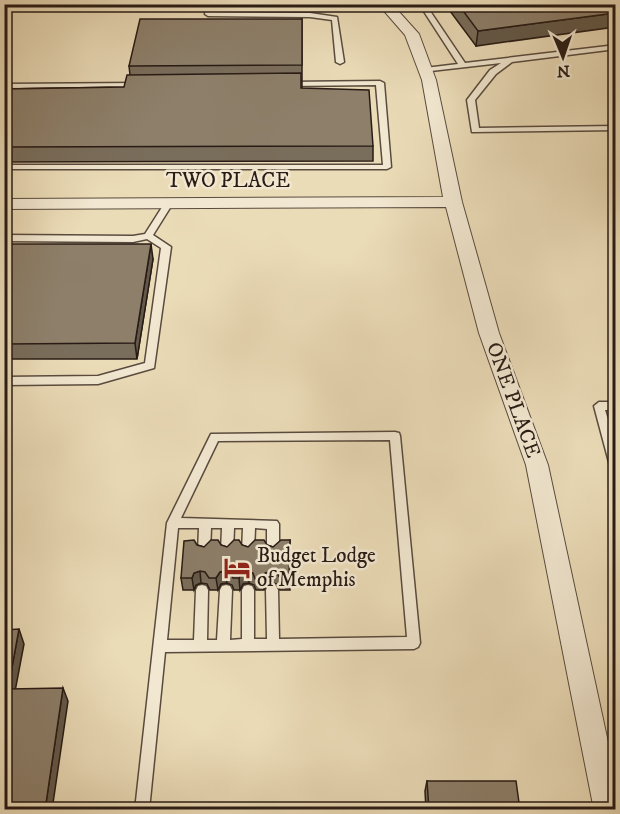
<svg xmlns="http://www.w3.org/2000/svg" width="620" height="814" font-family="'IM FELL DW Pica',serif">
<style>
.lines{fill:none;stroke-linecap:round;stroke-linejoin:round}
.service-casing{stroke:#594b3e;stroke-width:3}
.minor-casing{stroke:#594b3e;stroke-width:2}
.service{fill:#f2e8d1;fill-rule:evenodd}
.minor{fill:#f2e8d1;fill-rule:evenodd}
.wall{fill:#796d5b;stroke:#281b15;stroke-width:1.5}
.shaded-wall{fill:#63594a;stroke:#281b15;stroke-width:1.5}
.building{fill:#8d7f6a;stroke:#281b15;stroke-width:1.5}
.labels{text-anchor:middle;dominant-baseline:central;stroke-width:5;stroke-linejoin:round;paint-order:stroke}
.street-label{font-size:21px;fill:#281b15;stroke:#f2e8d1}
.poi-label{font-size:21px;fill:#281b15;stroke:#f2e8d1;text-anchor:start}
</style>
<rect width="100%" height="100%" fill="#ebdcb8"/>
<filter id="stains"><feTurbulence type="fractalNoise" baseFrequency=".00333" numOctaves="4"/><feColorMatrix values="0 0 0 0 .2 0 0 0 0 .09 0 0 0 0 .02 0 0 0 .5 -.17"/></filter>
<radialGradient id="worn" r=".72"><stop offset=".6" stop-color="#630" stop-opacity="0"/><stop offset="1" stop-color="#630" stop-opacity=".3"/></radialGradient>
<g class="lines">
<g class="service-casing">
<path id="service" d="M206,4H212V12L310,13L337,17L344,62L340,64L336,62L332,20L310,17L208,16L205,14Z
M444,4H461L430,11L465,63L616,45V49L512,62L496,74L475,100L479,128L616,126V130L472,132L467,100L490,70L501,63L422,72L421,70L425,68L458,64L423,10Z
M380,81L384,83L391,167L387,169H4V165H383L376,85L290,86L286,84L290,82Z
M139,83H142V87L4,88V84Z
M169,200L173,203L153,235L171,247L154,368L98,384L4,385V377L98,376L145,363L161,248L147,239L133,242L4,241V235L133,236L145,234L166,201Z
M599,402H616V410H605L616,445V470L610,466L594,406Z
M395,432L399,433L400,436L420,643L418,647L414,649L165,652L149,810H135L167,523L211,434ZM390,440L407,637L279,639L278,590L276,586L272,585L268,586L266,590L267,639H254V590L252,586L248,585L244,586L242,590V639L230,640L232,590L230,586L226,585L222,586L220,590L217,640H207L208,590L206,586L202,585L198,586L196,590L194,640H167L178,528H199L198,552L200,555L204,557L208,555L210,552L211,528H222L221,552L223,555L227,557L231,555L233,552L234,528H243L242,552L244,555L248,557L252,555L254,552L255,528L267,529V552L269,555L273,557L277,555L279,552V524L277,521L181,518L218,441Z"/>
</g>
<g class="minor-casing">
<path id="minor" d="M378,4H392L419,34L436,80L462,202L499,333L548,465L616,779V810H594L526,465L479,333L446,207L4,209V199L443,197L422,80L405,35Z"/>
</g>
<use href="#service" class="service"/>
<use href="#minor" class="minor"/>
</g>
<path class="wall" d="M451,4H612L476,46L450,11Z
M302,19V88L373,146V161L4,162V89L124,87L130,75L129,66Z
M4,244L153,259L137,359H4Z
M290,540V590H280L277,584L271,583L266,585L264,590H256L254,585L249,583L243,584L240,590H234L232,585L227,583L221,584L218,590H210L207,584L201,583L196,585L194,590H183L181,578L197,545L204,547L221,545L227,547L242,545L248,547L267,545L273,547Z
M427,781L520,810H426L425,791Z"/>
<path class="shaded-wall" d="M615,13V27L476,46L478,31Z
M151,244L153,259L137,359L135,343Z
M200,571L201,583L196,585L194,590L192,578L194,573Z
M225,571L227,583L221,584L218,590L216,578L220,572Z
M248,571L249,583L243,584L240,590L239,578L242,572Z
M271,571V583L266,585L264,590L263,578L265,573Z
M19,629L24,644L13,702L8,689Z
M63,688L68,701L52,810H45Z"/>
<path class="building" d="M458,4H612L615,8V13L478,31Z
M140,19H302V65L129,66Z
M301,73V88L369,90L373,146L4,147V89L124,87L127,75Z
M4,244H151L135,343L4,344Z
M194,540L197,545L204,547L211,540H218L221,545L227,547L234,540H239L242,545L248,547L255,540H264L267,545L273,547L281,540H290L289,578H280L276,572L271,571L265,573L263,578L255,579L253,573L248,571L242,572L239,578H233L231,573L225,571L220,572L216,578H209L205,572L200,571L194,573L192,578H181L184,541Z
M19,629L8,689L63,688L45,810H4V630Z
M427,781H516L520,810H429Z"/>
<defs>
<g id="hotel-bare" transform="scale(2.07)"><path d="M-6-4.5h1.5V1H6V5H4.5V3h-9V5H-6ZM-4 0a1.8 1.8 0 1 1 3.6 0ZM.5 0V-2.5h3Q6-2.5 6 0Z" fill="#8f2418" stroke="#f2e8d1" stroke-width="2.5" paint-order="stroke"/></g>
</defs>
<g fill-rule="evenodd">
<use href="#hotel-bare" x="237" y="568"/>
</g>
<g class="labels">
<g class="street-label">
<text x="228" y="181">TWO PLACE</text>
<text transform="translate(513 400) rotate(70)">ONE PLACE</text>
</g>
<g class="poi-label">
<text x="257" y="556">Budget Lodge<tspan x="257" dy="24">of Memphis</tspan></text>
</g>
</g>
<rect width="620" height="814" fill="none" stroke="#ebdcb8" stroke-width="24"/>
<rect x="6" y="6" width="608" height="802" fill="none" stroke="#281b15" stroke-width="3"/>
<rect x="12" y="12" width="596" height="790" fill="none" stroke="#281b15" stroke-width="1.5"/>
<g transform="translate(563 57) rotate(178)" stroke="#f2e8d1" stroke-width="4.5" paint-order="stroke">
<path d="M0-4.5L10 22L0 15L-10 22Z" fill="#281b15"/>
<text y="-9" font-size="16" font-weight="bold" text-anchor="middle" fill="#281b15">N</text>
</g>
<rect width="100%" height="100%" filter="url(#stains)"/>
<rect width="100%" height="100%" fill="url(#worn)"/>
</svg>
